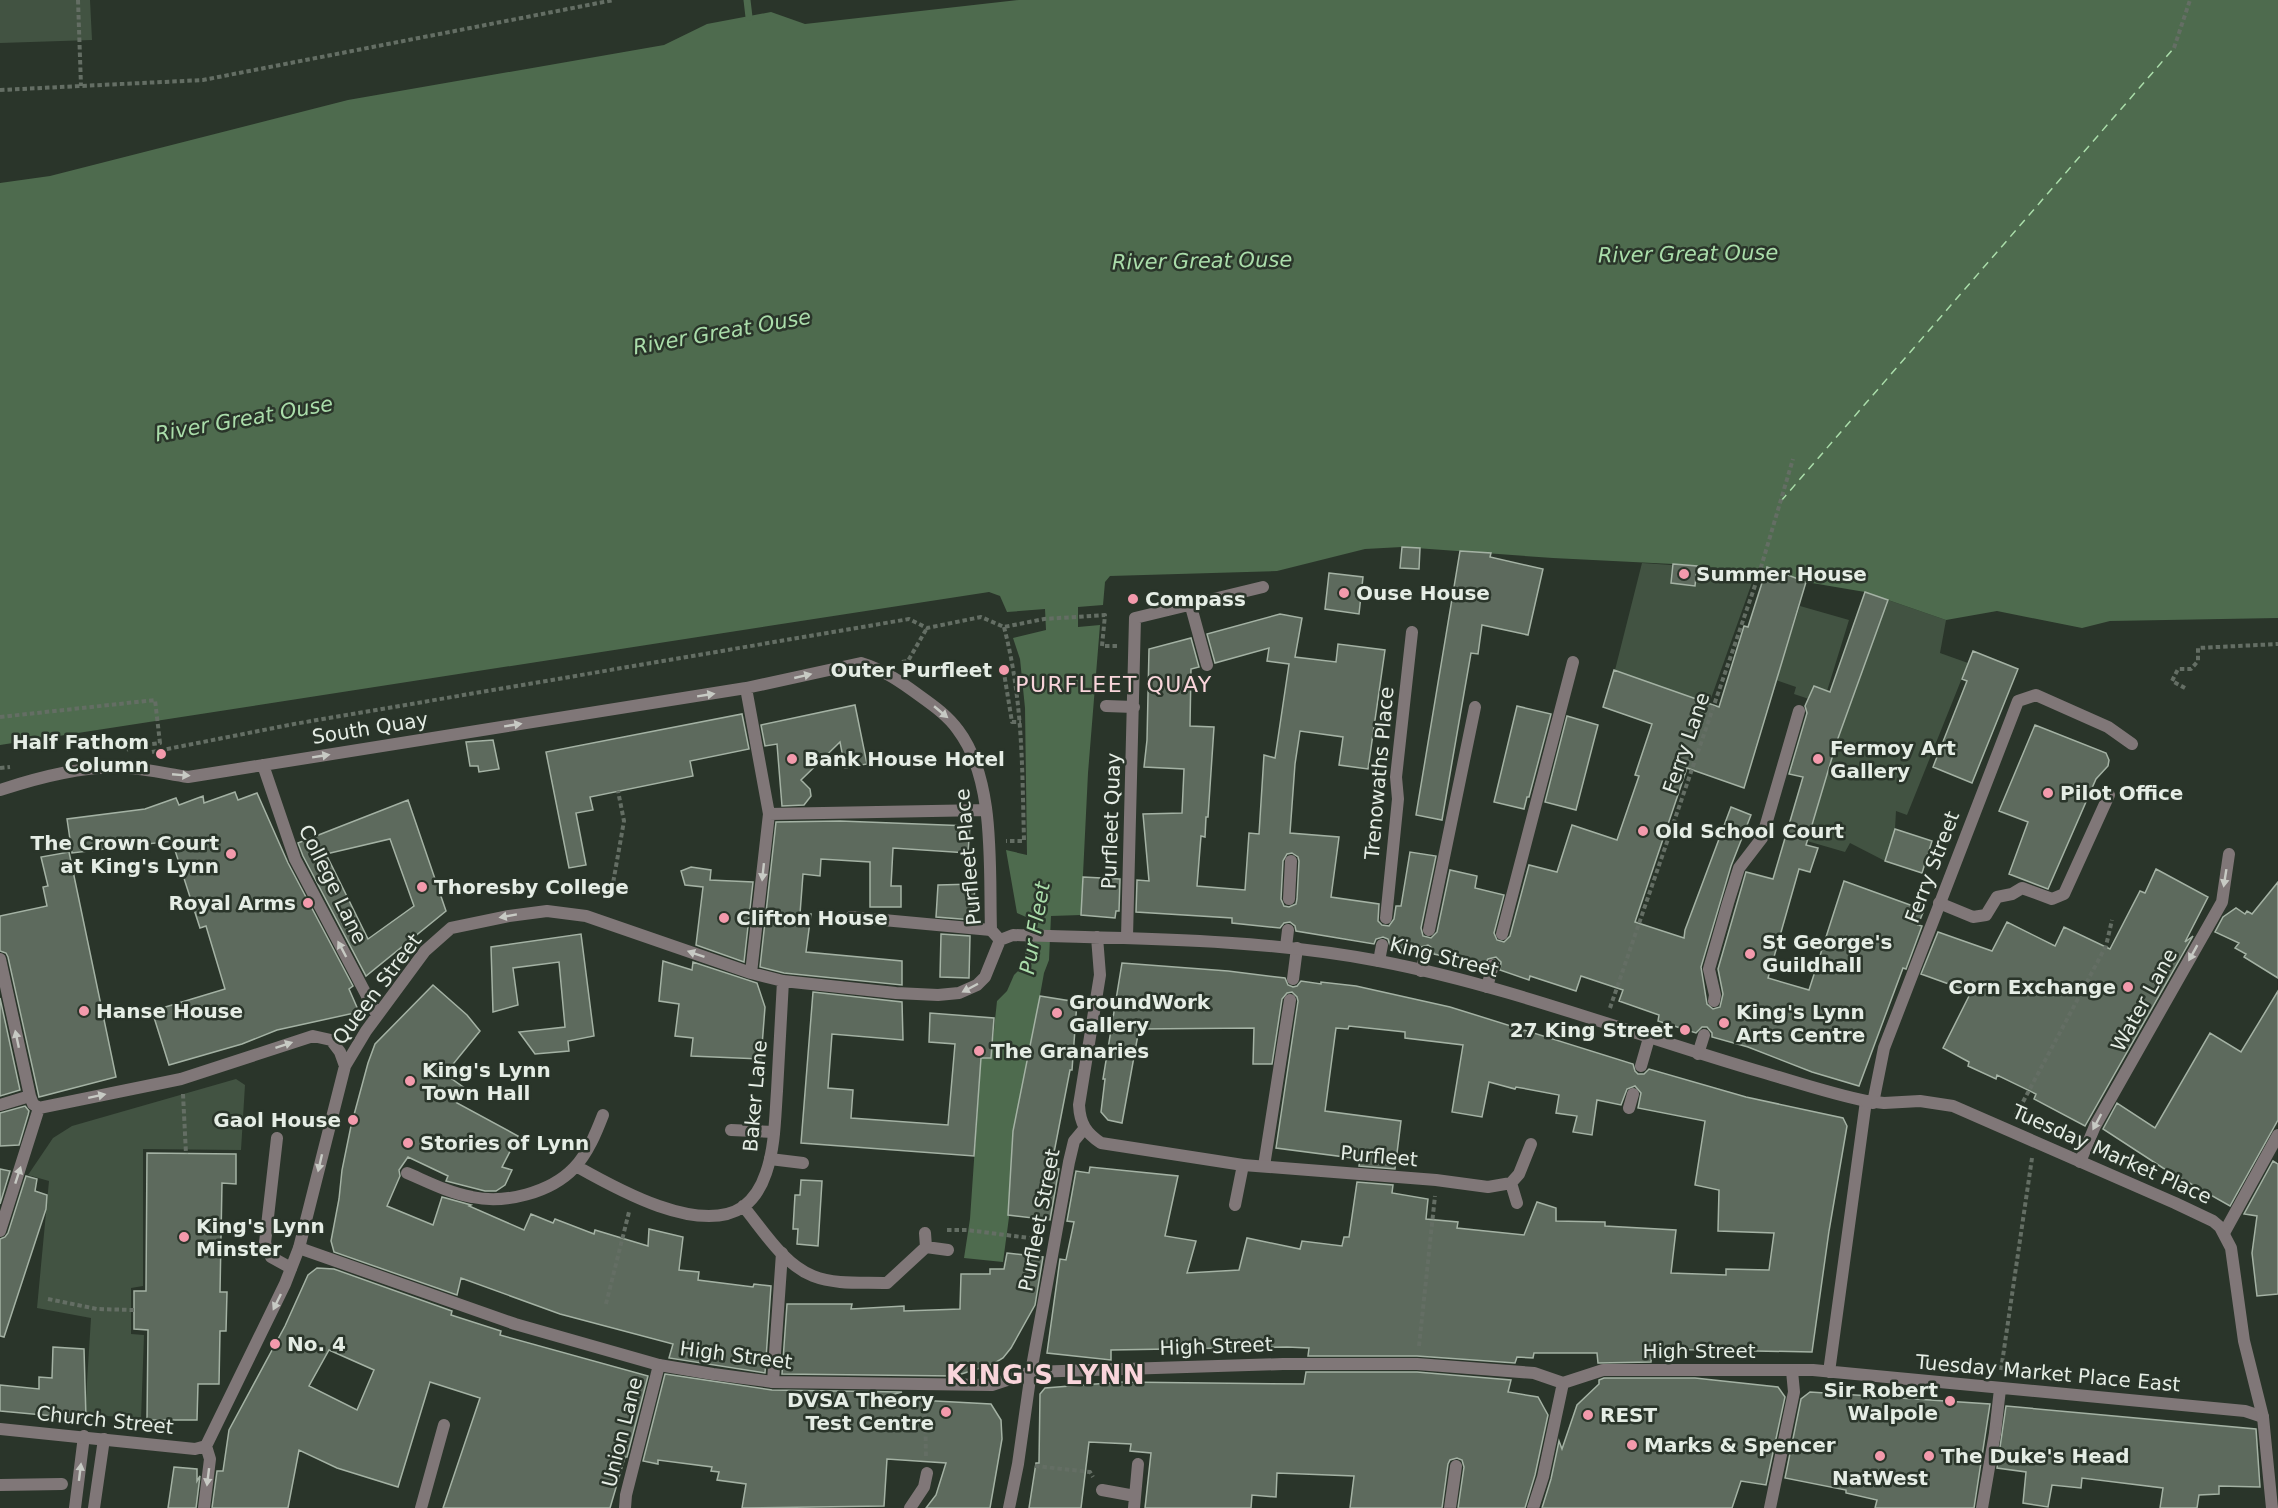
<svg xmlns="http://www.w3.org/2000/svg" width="2278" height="1508" font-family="'DejaVu Sans',sans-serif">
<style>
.green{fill:#425342}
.water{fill:#4e6b4e}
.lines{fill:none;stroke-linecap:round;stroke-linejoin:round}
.stream{stroke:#4e6b4e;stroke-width:7}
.ferry{stroke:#ada;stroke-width:1.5;stroke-dasharray:8 6;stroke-linecap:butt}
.building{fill:#5d6a5d;stroke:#a4b2a4;stroke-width:1.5;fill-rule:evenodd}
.path{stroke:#646e64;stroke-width:4;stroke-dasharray:4.5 3;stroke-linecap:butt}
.service{stroke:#807778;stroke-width:12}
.pedestrian{stroke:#807778;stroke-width:12}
.minor{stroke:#807778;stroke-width:12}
.tertiary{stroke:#807778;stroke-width:12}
.oneway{fill:#c7cac4}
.poi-dot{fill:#f39aac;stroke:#2a352a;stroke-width:2}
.labels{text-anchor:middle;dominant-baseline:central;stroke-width:5;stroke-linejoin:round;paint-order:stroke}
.poi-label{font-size:20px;font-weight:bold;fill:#e5ede5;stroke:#2a352a;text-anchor:start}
.street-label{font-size:20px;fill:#e5ede5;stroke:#2a352a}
.water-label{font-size:21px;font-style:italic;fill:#ada;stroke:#2a352a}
.quarter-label{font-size:22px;letter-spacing:1.5px;fill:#f9d5db;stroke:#2a352a}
.district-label{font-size:26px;font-weight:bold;letter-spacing:1.5px;fill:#f9d5db;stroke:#2a352a}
</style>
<rect width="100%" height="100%" fill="#2a352a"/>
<path class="green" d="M0,0H90L92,40L0,43Z
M1642,563L1730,569L1755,574L1709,704L1615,670Z
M1888,600L1946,620L1940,653L1968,663L1907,815L1896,811L1895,829L1885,861L1850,843L1845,852L1807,841L1837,741Z
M1800,606L1849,620L1827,691L1814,686L1809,699L1794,694L1796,687L1776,680Z
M236,1079L245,1085L241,1150L143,1149V1286L131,1288V1334L144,1335L141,1419L85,1414L91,1318L37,1308L49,1181L28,1175L53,1138L72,1126Z"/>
<path class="water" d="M1019,0H2278V618L2110,621L2082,628L1997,611L1946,620L1865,592L1806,582L1767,567L1755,574L1730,569L1673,564L1553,558L1402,547L1365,549L1277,571L1110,576L1105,582L1103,605L1078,607V627L1100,625L1088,773L1081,915L1051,916L1049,960L1044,973L1035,1023L1003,1262L964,1258L970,1219L981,1058H991L997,1001L1007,991L1014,975L1025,964L1026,917L1017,913L1006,850L1027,855L1025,708L1020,659L1013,638L1046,630L1045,609L1007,612L1000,596L989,592L0,745V183L50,176L348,100L664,45L707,24L771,12L805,24Z"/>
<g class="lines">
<path class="stream" d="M747,0L749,17"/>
<path class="ferry" d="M1781,501L2174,48"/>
</g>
<path class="building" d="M1402,547L1420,548L1419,569L1400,568Z
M1460,551L1491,553L1490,557L1543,569L1528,635L1482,625L1478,654L1471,653L1442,820L1416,815Z
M1673,564L1697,566L1695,586L1671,583Z
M1767,567L1806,582L1744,788L1687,768L1635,922L1684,938L1685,930L1731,807L1751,815L1731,866L1701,967L1707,1004L1713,1009L1720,1007L1723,994L1718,969L1746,872L1773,879L1803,777L1789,774L1807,713L1805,706L1814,686L1830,692L1865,592L1888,600L1837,741L1806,845L1818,848L1810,872L1799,869L1768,978L1809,990L1844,881L1924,910L1918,925L1922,926L1906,969L1903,968L1859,1086L1812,1072L1748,1047L1712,1037V1033L1707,1027H1702L1696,1033L1658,1021L1659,1015L1619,1001L1623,990L1581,976L1576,991L1530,976L1529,980L1500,970L1501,962L1496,957L1488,959L1484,965L1434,954L1432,948L1428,945L1421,947L1418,951L1390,946L1388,939L1383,937L1376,939L1374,944L1296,931L1295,926L1290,922L1284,923L1280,928L1232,923V918L1136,912L1137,880L1149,881L1143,814L1182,813L1184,769L1144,767L1147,740L1149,649L1191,638L1199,667L1191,669L1190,726L1214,727L1208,817H1206L1205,837L1201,836L1197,886L1245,890L1249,833L1259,834L1264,755L1275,758L1289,664L1267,661L1269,648L1215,663L1207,634L1280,614L1302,618L1295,657L1336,662L1338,644L1385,650L1368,769L1339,765L1343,737L1300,731L1295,764L1290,833L1339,837L1331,897L1379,904L1378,921L1382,925L1389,926L1394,919L1396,906H1401L1410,852L1436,856L1421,928L1423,936L1431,938L1437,932L1450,870L1477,876L1475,888L1504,895L1494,933L1497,940L1504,942L1510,936L1529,865L1557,872L1572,825L1617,840L1639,776L1635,775L1652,724L1603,707L1614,670L1719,707L1744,626L1748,627ZM1292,853L1298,857L1299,861L1297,899L1296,904L1289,907L1284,906L1281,899L1283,861L1287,854Z
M1329,573L1363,577L1359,614L1325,609Z
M1973,651L2018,669L1972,783L1933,767L1967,681L1962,679Z
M855,705L867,764L845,768L840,742L801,780L810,789L811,796L804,805L782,806L777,744L765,746L761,725Z
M1517,706L1551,714L1529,797H1527L1524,809L1494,802Z
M742,714L749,749L690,761L693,776L590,797L593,810L576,813L586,865L569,868L546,752Z
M1567,716L1598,725L1576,810L1545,802Z
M2035,725L2106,753L2109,760L2108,766L2096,779L2048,889L2009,874L2028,822L1999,811Z
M493,740L499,769L479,772L478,766H470L466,742Z
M235,792L238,800L257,793L288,863L353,986L349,989L359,1012L277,1030L242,1044L169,1065L152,1011L225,989L206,926L200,928L172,841L72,853L67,819L145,809L176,798L179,805L203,796L204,803Z
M408,800L446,911L366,976L303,856L298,843ZM390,839L414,906L368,939L326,854Z
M840,821L970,826L968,853L893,848L891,886H901V907H870V862L821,859L820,876L803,874L800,914H811L806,952L902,961V985L784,973L760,967L776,822Z
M1895,829L1932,841L1922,873L1885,861Z
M69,852L116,1077L39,1097L8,957L6,953L0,951V916L47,906L43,887L48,886L41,857Z
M691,867L711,870L710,880L753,882L744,962L696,945L703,887L685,885L681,871Z
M2156,869L2208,897L2185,942L2193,936L2085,1126L2034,1099L2036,1094L1997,1075L1996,1079L1968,1066L1969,1062L1943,1048L1971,992L1921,974L1938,932L1992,951L2007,922L2055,946L2064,927L2110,949L2140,891L2145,893Z
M1083,877L1120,879L1119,911H1116L1115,918L1081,915Z
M2278,882V978L2244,957L2246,954L2235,948L2239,943L2215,932L2223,917L2236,908L2245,914L2247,911L2252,914Z
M975,884L973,920L936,917L938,885Z
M581,934L594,1036L568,1041L569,1051L535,1054L519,1032L565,1027L559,962L513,968L518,1005L493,1012L491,947Z
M941,934L970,936L969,978L940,977Z
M663,961L692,970L693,962L757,983L765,1007L761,1059L691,1056L693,1038L675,1036L679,1004L659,1001Z
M1122,963L1228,971L1285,978L1288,985L1293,987L1297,986L1301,981L1321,984V982L1356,986L1450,1007L1633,1064L1635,1071L1638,1074H1644L1649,1069L1746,1097L1843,1118L1847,1126L1829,1231L1812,1352L1652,1349L1651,1362L1598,1363L1597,1353H1534L1533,1358L1517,1357L1515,1363L1417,1356H1308L1309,1348L1287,1347L1111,1350V1360L1047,1353L1060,1259L1066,1260L1074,1222L1067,1221L1076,1171L1089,1173L1090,1167L1178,1176L1165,1236L1196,1241L1187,1273L1239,1270L1247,1238L1300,1249L1302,1241L1342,1246L1344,1237H1349L1357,1182L1393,1185L1392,1193L1428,1199L1426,1219L1458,1222L1457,1228L1524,1235L1537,1202L1556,1208V1221L1605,1222V1226L1676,1230L1671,1273L1726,1275V1269L1769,1270L1774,1233L1718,1231L1719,1190L1695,1185L1705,1121L1638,1108L1641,1093L1635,1086L1627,1089L1621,1105L1597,1100L1592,1135L1573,1132L1577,1116L1556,1113L1559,1095L1516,1087L1515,1089L1489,1082L1482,1117L1452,1112L1463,1045L1405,1038V1032L1349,1026L1348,1029L1336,1028L1325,1111L1401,1121L1395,1169L1359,1166L1360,1159L1276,1148L1298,1001L1297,997L1292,992L1287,993L1282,999L1272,1064H1253L1254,1028L1139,1029L1122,1123L1108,1120L1101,1112L1105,1079H1103Z
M433,985L467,1015L480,1031L445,1074L466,1089L457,1103L518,1136L502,1167L512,1170L505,1185L496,1191H485L446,1181L448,1176L408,1157L399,1170L400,1176L387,1206L433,1225L442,1197L471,1205L469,1206L524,1230L531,1214L553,1223L555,1219L594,1234L595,1230L648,1246L649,1229L683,1237L679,1270L699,1272L698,1280L753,1287L754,1284L771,1286L765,1373L669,1358L673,1344L560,1314L461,1278L457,1295L334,1252L331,1241L339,1199L342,1170L351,1126L368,1063L375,1044Z
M2278,991V1120L2230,1206L2163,1168L2103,1129L2117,1103L2155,1128L2210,1033L2241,1052Z
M813,992L902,1002L903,1040L832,1034L828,1088L853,1090L851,1118L948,1125L955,1044L929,1042L930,1013L994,1018L991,1058H981L974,1156L801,1143Z
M1040,996L1077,1002L1072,1070H1070L1051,1168L1059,1169L1050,1220L1008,1215L1013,1131Z
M0,998L20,1090L0,1096Z
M25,1106L29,1111L28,1115L19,1145L0,1146V1113Z
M147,1153L236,1154V1184L222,1183L220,1292H227L226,1331H220L219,1384H198L197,1420H147L148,1330L134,1329V1291H146Z
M2273,1161L2278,1164V1294L2257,1296L2252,1253L2257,1216L2244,1214Z
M0,1169L10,1171L0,1204Z
M26,1176L37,1179L35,1191L47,1195L46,1209L4,1337L0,1336V1239L5,1237L8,1233Z
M801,1180L822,1181L818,1246L797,1244L798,1229H793L795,1195H800Z
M1007,1253L1043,1257L1035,1305L1011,1348L1003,1358L993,1364L955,1376L782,1374L787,1304H852L851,1309L904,1306V1311L960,1309L961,1274H990V1269H1004Z
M317,1268L334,1269L452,1311L451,1315L501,1331L500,1335L648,1376L627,1457H625L610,1508H443L480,1398L430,1382L398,1487L337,1468L299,1450L288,1508H212L217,1471H223L229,1430L285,1326L308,1275ZM329,1350L374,1370L357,1410L309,1386Z
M53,1347L84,1349L86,1419L0,1411V1385L39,1389V1377L52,1378Z
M1306,1372H1417L1511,1380L1508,1392L1538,1397L1548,1415L1535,1475L1525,1508H1458L1464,1467L1462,1460L1457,1458L1450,1460L1448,1464L1442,1508H1350L1354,1476L1277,1473L1276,1497L1252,1495L1251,1508H1145L1151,1453L1130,1451L1131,1444L1089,1442L1081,1508H1029L1036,1463H1039L1040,1394L1045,1388L1121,1382L1304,1384Z
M665,1374L772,1390L902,1392L880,1398L991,1404L1001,1420L1002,1439L990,1508H926L936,1495L946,1463L887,1459L884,1506L742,1508L746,1484L717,1480L719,1472L711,1471L712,1467L658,1460V1464L643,1461Z
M1604,1378H1695L1778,1387L1785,1397L1766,1485L1741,1481L1732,1508H1542L1551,1479L1559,1441L1562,1449L1577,1405L1599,1384V1380Z
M1810,1392L1990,1404L1974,1508H1875L1877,1500L1846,1493V1490L1785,1478L1801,1399Z
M2006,1406L2256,1429L2260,1487L2219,1486V1494L2199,1495L2197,1508H2160L2163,1488L2082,1478L2081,1488L2052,1485L2048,1507L2023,1503L2026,1472L1997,1468Z
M174,1467L197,1469V1481L200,1476L196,1508H168Z"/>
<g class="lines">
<path class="path" d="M78,0L81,86
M2174,48L2190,0
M0,90L203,80L614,0
M1004,627C1023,700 1022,766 1024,841H1006
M902,662L908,661L927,628
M1001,674L1004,673L1012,722H1021
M2185,688L2172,681L2178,669H2191L2198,661V648L2278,644
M0,717L155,700L160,743L128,747L129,751
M152,752L294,724L909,619L927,628L981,617L1004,627L1044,619L1105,615L1102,646H1117
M0,768L10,767
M612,889L624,821L618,791
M1610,1008L1759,574L1793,459
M183,1094L186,1154
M2016,1115L2106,946L2112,920
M947,1230H967L1037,1239
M48,1299L97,1309L134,1310
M606,1304L629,1212
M1419,1346L1435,1196
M2001,1370L2032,1158
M925,1399L926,1458
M1035,1466L1090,1472L1093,1477"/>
<path class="service" d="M1190,603L1207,665
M1106,706L1134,707
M1289,899L1291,861
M1939,903L1973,917L1986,915L1997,897L2012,894L2022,888L2052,899L2064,894L2109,795
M851,917L991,930
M1386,918L1398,799L1396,777L1412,632
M1429,930L1475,707
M1502,934L1573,662
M1127,937L1135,618L1263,587
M1286,947L1288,930
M1379,961L1382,945
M1421,971L1426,953
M1293,979L1297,948
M1487,987L1493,965
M1714,1001L1715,995L1709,969L1728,903L1739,868L1762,838L1799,711
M1698,1054L1704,1035
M1641,1066L1649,1038
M1629,1108L1633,1094
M731,1130L774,1132
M277,1138L265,1243L271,1257L291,1268
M770,1159L803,1163
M1264,1166L1290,1000
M1235,1205L1243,1165
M773,1382L782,1253
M0,1485L62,1484
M1102,1490L1135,1496
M75,1508L84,1436
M94,1508L104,1439
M421,1508L444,1425
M625,1508L626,1495L659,1365
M910,1508L924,1487L927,1473
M1134,1508L1138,1464
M1450,1508L1456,1466"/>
<path class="pedestrian" d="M299,1248L515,1324L659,1365L713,1374L773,1382L992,1385L1031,1372L1283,1364H1417L1534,1373L1563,1383L1603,1370H1813L2245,1411L2263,1417
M1829,1372L1866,1101
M1995,1433L2000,1389
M1009,1508L1018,1464L1031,1372L1069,1162L1074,1141L1084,1129
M1533,1508L1543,1477L1563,1383"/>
<path class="minor" d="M746,688L769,814L751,973
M263,765L295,859L377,1015
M0,790C40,777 85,765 128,768C148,769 168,774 188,777L746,688L861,663C884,670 901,682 920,696C934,706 948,716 958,730C996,780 989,868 991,930L1000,940
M769,814L986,810
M1097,937L1100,975L1079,1105C1080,1124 1086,1133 1101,1143L1243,1165L1436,1180L1488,1187L1511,1183L1519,1174L1531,1144
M1000,940L1013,935C1136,939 1258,938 1379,961C1510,986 1637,1036 1765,1073C1799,1083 1832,1094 1866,1101
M0,959L30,1096L33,1104L39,1108
M1873,1103L1884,1048L2018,701L2036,695L2108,727L2132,744
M0,1105L30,1096
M39,1108L181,1079L313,1036L331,1040L340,1052L345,1066
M2080,1162L2095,1126L2222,902L2229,854
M576,1166C615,1188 699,1236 743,1207C754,1199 762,1185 766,1173C775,1147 775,1118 777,1091C779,1054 781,1018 783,981
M407,1173C428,1182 449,1193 472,1197C505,1204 550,1193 574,1168C588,1153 596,1133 603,1115
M1511,1183L1517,1203
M743,1206C763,1230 783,1264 813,1276C836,1285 863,1282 887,1283L926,1247L948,1250
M0,1231L39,1108
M925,1233L926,1247
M2224,1233L2278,1135
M0,1429L195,1449L206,1446
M206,1446L285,1284L299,1248L345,1066L366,1031L425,951L451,928L509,916L547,911L586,916L751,973L783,981L896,993L938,995L959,993L977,985L985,977L1000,940
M204,1508L210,1459L206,1446
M1770,1508L1794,1392L1792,1371
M1982,1508L1995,1433"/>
<path class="tertiary" d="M1866,1101L1884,1103L1920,1101L1953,1106L2175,1203L2213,1221L2220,1227L2231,1248L2244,1341L2263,1417L2272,1508"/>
</g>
<defs><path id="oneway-solid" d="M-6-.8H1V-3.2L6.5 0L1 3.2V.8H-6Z" transform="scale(1.5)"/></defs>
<g class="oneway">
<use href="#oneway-solid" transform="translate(803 676) rotate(-13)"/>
<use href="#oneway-solid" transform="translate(706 695) rotate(-9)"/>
<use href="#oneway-solid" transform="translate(941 712) rotate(40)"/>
<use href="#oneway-solid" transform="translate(513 725) rotate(-9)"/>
<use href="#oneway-solid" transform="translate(321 756) rotate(-9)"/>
<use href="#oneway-solid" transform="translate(181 775) rotate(5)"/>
<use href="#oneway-solid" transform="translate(763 872) rotate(96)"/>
<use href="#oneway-solid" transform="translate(2225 878) rotate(99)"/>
<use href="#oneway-solid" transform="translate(508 916) rotate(170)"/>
<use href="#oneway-solid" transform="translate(342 949) rotate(-118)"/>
<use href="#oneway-solid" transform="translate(2193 953) rotate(119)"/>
<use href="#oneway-solid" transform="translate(696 954) rotate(-161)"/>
<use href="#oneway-solid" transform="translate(970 988) rotate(152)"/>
<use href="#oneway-solid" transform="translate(17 1039) rotate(-102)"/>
<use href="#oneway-solid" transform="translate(284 1045) rotate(-18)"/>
<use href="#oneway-solid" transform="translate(97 1096) rotate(-12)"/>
<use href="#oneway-solid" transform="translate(2097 1122) rotate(118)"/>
<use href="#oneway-solid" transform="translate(320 1163) rotate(103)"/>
<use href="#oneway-solid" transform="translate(18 1175) rotate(-72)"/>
<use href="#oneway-solid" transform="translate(277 1302) rotate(116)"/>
<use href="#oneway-solid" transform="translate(80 1472) rotate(-83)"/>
<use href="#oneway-solid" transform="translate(208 1477) rotate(97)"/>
</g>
<g class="poi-dot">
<circle cx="1684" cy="574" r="6"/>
<circle cx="1344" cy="593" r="6"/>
<circle cx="1133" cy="599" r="6"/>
<circle cx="1004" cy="670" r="6"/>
<circle cx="161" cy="754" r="6"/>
<circle cx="792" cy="759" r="6"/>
<circle cx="1818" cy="759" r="6"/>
<circle cx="2048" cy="793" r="6"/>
<circle cx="1643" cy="831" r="6"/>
<circle cx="231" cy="854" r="6"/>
<circle cx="422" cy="887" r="6"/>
<circle cx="308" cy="903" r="6"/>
<circle cx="724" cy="918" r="6"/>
<circle cx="1750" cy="954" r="6"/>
<circle cx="2128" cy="987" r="6"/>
<circle cx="84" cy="1011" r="6"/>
<circle cx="1057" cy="1013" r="6"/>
<circle cx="1724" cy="1023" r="6"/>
<circle cx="1685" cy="1030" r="6"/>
<circle cx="979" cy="1051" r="6"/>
<circle cx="410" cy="1081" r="6"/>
<circle cx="353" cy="1120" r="6"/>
<circle cx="408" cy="1143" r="6"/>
<circle cx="184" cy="1237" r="6"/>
<circle cx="275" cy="1344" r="6"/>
<circle cx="1950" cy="1401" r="6"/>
<circle cx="946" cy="1412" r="6"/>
<circle cx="1588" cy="1415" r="6"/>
<circle cx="1632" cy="1445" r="6"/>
<circle cx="1880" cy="1456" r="6"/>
<circle cx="1929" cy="1456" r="6"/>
</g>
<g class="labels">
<g class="poi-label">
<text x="1696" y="574">Summer House</text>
<text x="1356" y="593">Ouse House</text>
<text x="1145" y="599">Compass</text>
<text x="992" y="670" text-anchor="end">Outer Purfleet</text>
<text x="149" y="742" text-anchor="end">Half Fathom<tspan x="149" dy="23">Column</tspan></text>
<text x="1830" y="748">Fermoy Art<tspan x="1830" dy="23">Gallery</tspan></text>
<text x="804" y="759">Bank House Hotel</text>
<text x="2060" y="793">Pilot Office</text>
<text x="1655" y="831">Old School Court</text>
<text x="219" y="843" text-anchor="end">The Crown Court<tspan x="219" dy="23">at King's Lynn</tspan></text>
<text x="434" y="887">Thoresby College</text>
<text x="296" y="903" text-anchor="end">Royal Arms</text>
<text x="736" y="918">Clifton House</text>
<text x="1762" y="942">St George's<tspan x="1762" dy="23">Guildhall</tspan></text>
<text x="2116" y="987" text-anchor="end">Corn Exchange</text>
<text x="1069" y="1002">GroundWork<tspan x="1069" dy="23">Gallery</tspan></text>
<text x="96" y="1011">Hanse House</text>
<text x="1736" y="1012">King's Lynn<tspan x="1736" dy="23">Arts Centre</tspan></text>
<text x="1673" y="1030" text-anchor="end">27 King Street</text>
<text x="991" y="1051">The Granaries</text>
<text x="422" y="1070">King's Lynn<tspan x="422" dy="23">Town Hall</tspan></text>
<text x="341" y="1120" text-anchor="end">Gaol House</text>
<text x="420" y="1143">Stories of Lynn</text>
<text x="196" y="1226">King's Lynn<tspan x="196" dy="23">Minster</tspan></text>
<text x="287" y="1344">No. 4</text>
<text x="1938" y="1390" text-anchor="end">Sir Robert<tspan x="1938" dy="23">Walpole</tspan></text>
<text x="934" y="1400" text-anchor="end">DVSA Theory<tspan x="934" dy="23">Test Centre</tspan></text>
<text x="1600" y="1415">REST</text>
<text x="1644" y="1445">Marks &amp; Spencer</text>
<text x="1941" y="1456">The Duke's Head</text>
<text x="1880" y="1478" text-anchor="middle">NatWest</text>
</g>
<g class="street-label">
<text transform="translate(370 728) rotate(-9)">South Quay</text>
<text transform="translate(1686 743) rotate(-71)">Ferry Lane</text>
<text transform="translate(1379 773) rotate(-85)">Trenowaths Place</text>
<text transform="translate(1111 821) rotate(-88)">Purfleet Quay</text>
<text transform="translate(968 857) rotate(-95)">Purfleet Place</text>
<text transform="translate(1932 867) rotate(-69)">Ferry Street</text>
<text transform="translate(333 884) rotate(64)">College Lane</text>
<text transform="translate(1444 957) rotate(14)">King Street</text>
<text transform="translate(377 989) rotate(-53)">Queen Street</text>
<text transform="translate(2144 1000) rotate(-61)">Water Lane</text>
<text transform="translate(755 1096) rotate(-85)">Baker Lane</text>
<text transform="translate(2112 1154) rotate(24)">Tuesday Market Place</text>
<text transform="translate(1379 1156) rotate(5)">Purfleet</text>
<text transform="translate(1039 1220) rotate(-79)">Purfleet Street</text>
<text transform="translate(1216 1346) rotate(-2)">High Street</text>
<text x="1699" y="1351">High Street</text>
<text transform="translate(736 1355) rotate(7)">High Street</text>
<text transform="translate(2048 1373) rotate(5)">Tuesday Market Place East</text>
<text transform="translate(105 1420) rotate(6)">Church Street</text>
<text transform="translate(622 1432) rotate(-76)">Union Lane</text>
</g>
<g class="water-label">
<text transform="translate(1688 254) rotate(-1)">River Great Ouse</text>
<text transform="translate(1202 261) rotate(-1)">River Great Ouse</text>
<text transform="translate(722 332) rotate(-10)">River Great Ouse</text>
<text transform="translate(244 419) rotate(-10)">River Great Ouse</text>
<text transform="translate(1035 928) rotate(-80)">Pur Fleet</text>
</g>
<g class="quarter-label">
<text x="1114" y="684">PURFLEET QUAY</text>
</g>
<g class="district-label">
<text x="1046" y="1375">KING'S LYNN</text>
</g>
</g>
</svg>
